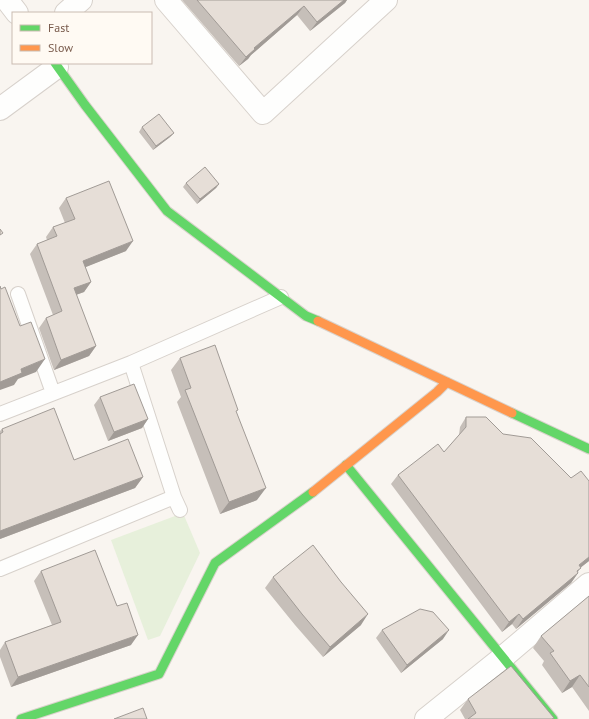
<svg xmlns="http://www.w3.org/2000/svg" width="589" height="719" font-family="'PT Sans',sans-serif">
<style>
.green{fill:#e7f0db}
.lines{fill:none;stroke-linecap:round;stroke-linejoin:round}
.lane-casing{stroke:#d7d1cb;stroke-width:16}
.street-casing{stroke:#d7d1cb;stroke-width:24}
.fast-casing{stroke:#d9d2cb;stroke-width:11}
.slow-casing{stroke:#d9d2cb;stroke-width:11}
.lane{stroke:#fefefd;stroke-width:14}
.street{stroke:#fefefd;stroke-width:22}
.fast{stroke:#63d668;stroke-width:9}
.slow{stroke:#ff974d;stroke-width:9}
.wall{fill:#c6bfb9}
.shaded-wall{fill:#a19b96}
.building{fill:#e6ded7;stroke:#a19b96}
</style>
<rect width="100%" height="100%" fill="#f9f5f0"/>
<path class="green" d="M183,513L200,553L160,636L148,640L111,540Z"/>
<g class="lines">
<g class="lane-casing">
<path id="lane" d="M18,294L53,393
M0,414L131,363L281,297
M174,497L180,510
M0,569L174,497L131,363"/>
</g>
<g class="street-casing">
<path id="street" d="M7,0L17,13
M166,0L263,113L386,0
M66,13L81,0
M0,109L57,67
M426,719L502,658L589,584"/>
</g>
<g class="fast-casing">
<path id="fast" d="M55,63L85,105L167,211L306,316L318,321
M512,413L589,449
M346,465L553,719
M21,719L159,674L215,563L313,492"/>
</g>
<g class="slow-casing">
<path id="slow" d="M318,321L512,413
M313,492L437,392L447,382"/>
</g>
<use href="#lane" class="lane"/>
<use href="#street" class="street"/>
<use href="#fast" class="fast"/>
<use href="#slow" class="slow"/>
</g>
<path class="wall" d="M182,0H347L345,3L310,31L297,15L251,55L248,59L239,66Z
M142,127L174,133L170,137L153,150L139,132Z
M186,183L219,184L216,188L197,204L183,187Z
M66,198L126,251L85,267L91,282L84,292L76,295L96,346L89,356L54,370L39,328L46,318L53,315L30,254L37,244L47,240L46,237L53,227L65,223L59,208Z
M180,358L236,412L257,500L220,514L177,402L181,397L171,370Z
M100,397L148,419L142,428L108,441L94,405Z
M466,417L503,434L571,478L589,481V561L580,568L578,572V573L571,583L516,629L512,624L502,632L391,484L398,475L444,452L459,435L460,427Z
M2,429L74,460L143,477L135,488L0,539V431Z
M41,571L131,645L11,687L0,657V650L5,642L52,625L34,581Z
M273,577L361,625L323,657L295,625L265,588Z
M589,596V711L572,687L562,693L542,665L544,661L533,648L541,636Z
M382,630L443,639L401,673L376,638Z
M468,699L553,719H465L460,710Z"/>
<path class="shaded-wall" d="M344,0H347L345,3L310,31L317,22Z
M304,6L297,15L251,55L248,59L239,66L246,57L254,48Z
M174,133L170,137L153,150L156,146Z
M219,184L216,188L197,204L200,199Z
M133,241L126,251L76,271L83,261Z
M91,282L84,292L67,298L74,288Z
M96,346L89,356L54,370L61,360Z
M45,359L36,372L18,379L14,385L0,390V382L21,369Z
M148,419L142,428L108,441L114,432Z
M143,477L135,488L0,539V531Z
M266,488L257,500L220,514L229,502Z
M589,557V561L580,568L575,575L578,573L571,583L516,629L523,619L579,565Z
M368,614L361,625L323,657L330,647Z
M519,614L512,624L502,632L509,622Z
M449,630L443,639L401,673L407,665Z
M138,635L131,645L11,687L18,677Z
M580,675L572,687L562,693L570,681Z"/>
<path class="building" d="M197,0H344L317,22L304,6L254,48L255,49L246,57Z
M159,114L174,133L156,146L142,127Z
M205,167L219,184L200,199L186,183Z
M109,181L133,241L83,261L91,282L74,288L96,346L61,360L46,318L62,311L37,244L57,236L53,227L75,219L66,198Z
M0,229L3,233L0,235Z
M0,286L1,289L5,287L20,326L31,322L45,359L21,369L22,373L0,382Z
M215,345L238,410L236,411L266,488L229,502L185,390L191,388L180,358Z
M134,384L148,419L114,432L100,397Z
M54,408L74,460L128,439L143,477L0,531V434L3,432L2,429Z
M466,417H486L503,434L531,438L571,478L581,471L589,481V557L579,565L581,568L577,571L578,573L523,619L519,614L509,622L398,475L438,444L444,452L466,427Z
M313,545L341,582L368,614L330,647L302,614L273,577Z
M95,550L117,606L127,603L138,635L18,677L5,642L61,622L41,571Z
M589,596V687L580,675L570,681L550,653L554,651L541,636Z
M420,609L433,612L449,630L407,665L382,630Z
M511,666L554,718L552,719H468L476,713L468,699Z
M143,708L147,719H114Z"/>
<rect x="12" y="12" width="140" height="52" fill="#fffaf3" stroke="#cabbb1"/>
<rect x="20" y="25" width="20" height="6" fill="#63d668" stroke="#cabbb1"/>
<text x="48" y="32" font-size="12" fill="#7a5c4d">Fast</text>
<rect x="20" y="45" width="20" height="6" fill="#ff974d" stroke="#cabbb1"/>
<text x="48" y="52" font-size="12" fill="#7a5c4d">Slow</text>
</svg>
